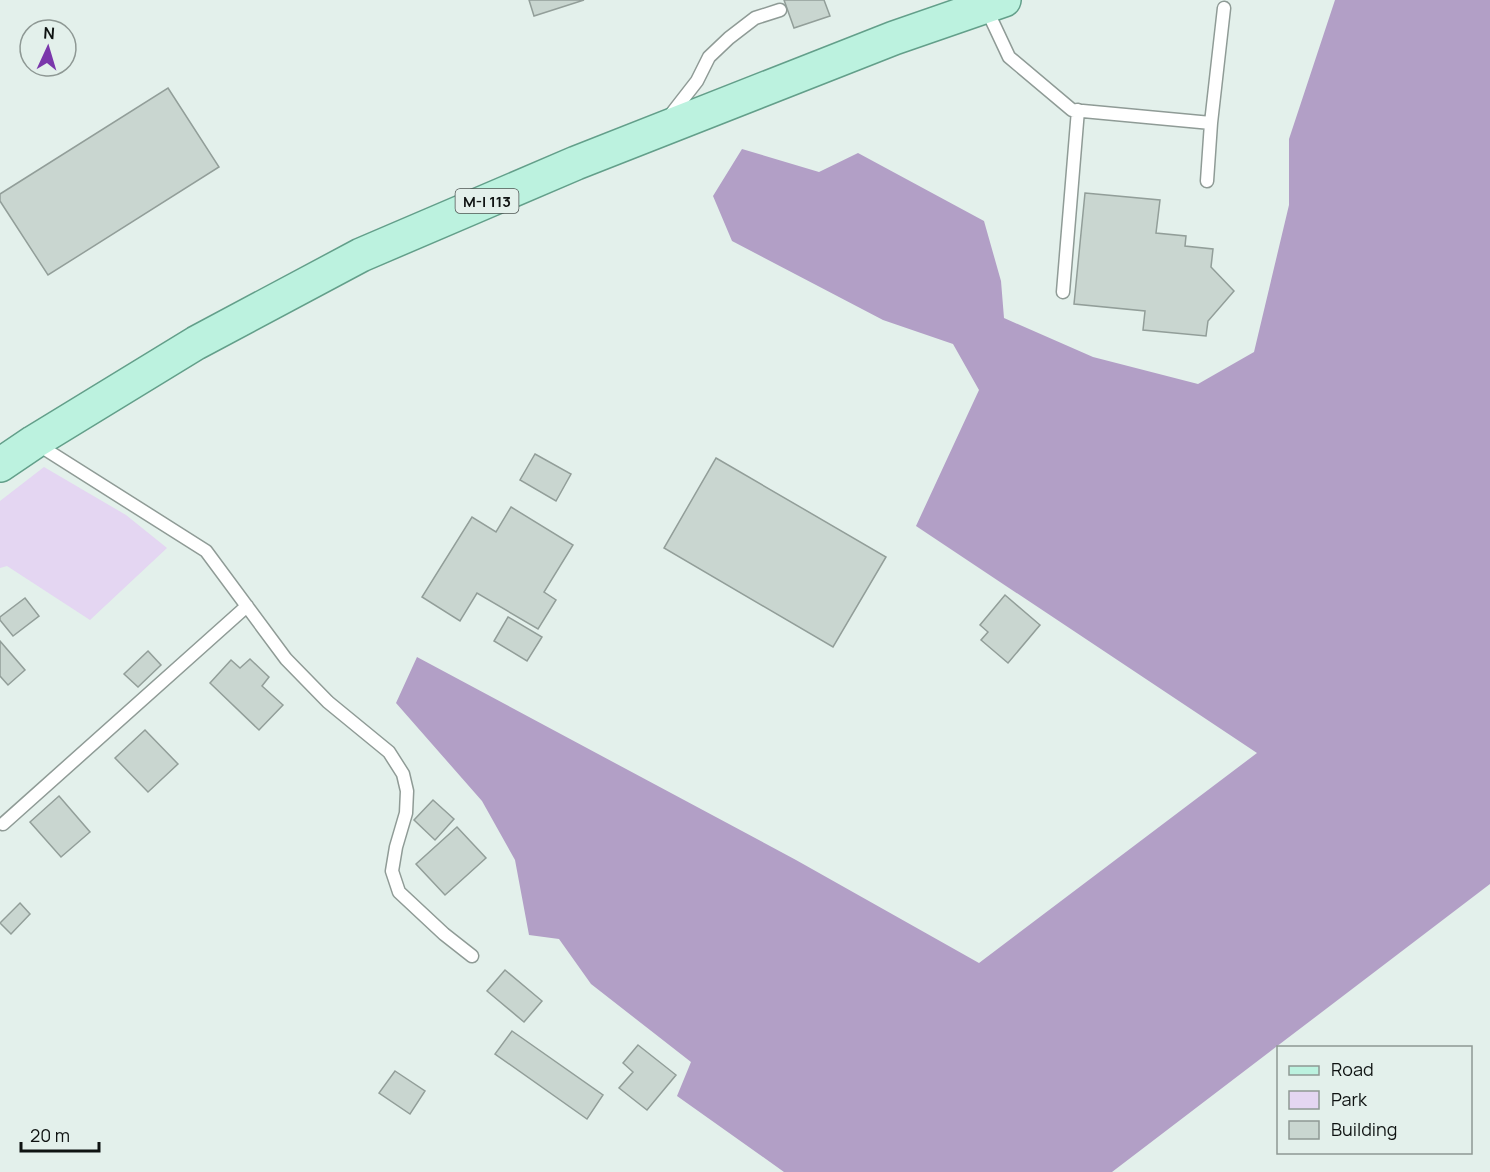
<svg xmlns="http://www.w3.org/2000/svg" width="1490" height="1172" font-family="Manrope,sans-serif">
<style>
.green{fill:#e4d6f2}
.forest{fill:#b29fc6}
.building{fill:#c9d6d0;stroke:#929e99;stroke-width:1.5}
.lines{fill:none;stroke-linecap:round;stroke-linejoin:round}
.service-casing{stroke:#8f9b96;stroke-width:15}
.primary-casing{stroke:#639f8a;stroke-width:36}
.service{stroke:#fff;stroke-width:12}
.primary{stroke:#bcf2df;stroke-width:33}
.labels{text-anchor:middle;dominant-baseline:central;stroke-width:5;stroke-linejoin:round;paint-order:stroke}
.shield{fill:#e3f0eb;stroke:#4f5553;stroke-width:1.5}
.shield-label{font-size:15px;font-weight:bold;fill:#0f1312}
</style>
<rect width="100%" height="100%" fill="#e3f0eb"/>
<path class="green" d="M44,467L126,515L167,548L90,620L7,566L0,568V501Z"/>
<path class="forest" d="M1335,0H1490V884L1112,1172H784L677,1096L691,1062L591,984L559,939L529,935L515,860L482,801L396,703L417,657L796,860L979,963L1257,753L916,526L979,390L953,344L883,320L732,241L713,196L742,149L819,172L858,153L984,221L1001,281L1004,318L1093,357L1198,384L1254,352L1289,205V139Z"/>
<path class="building" d="M529,0H584L534,16Z
M784,0H824L830,16L794,28Z
M168,88L219,167L48,275L0,201V194Z
M1085,193L1160,200L1156,233L1186,236L1185,246L1213,249L1211,267L1234,291L1208,321L1206,336L1143,330L1145,311L1074,304Z
M535,454L571,474L556,501L520,480Z
M716,458L886,557L833,647L664,548Z
M511,507L573,545L544,592L556,600L538,629L477,593L460,621L422,597L472,517L496,532Z
M1005,595L1040,625L1008,663L981,640L988,632L980,625Z
M25,598L39,616L13,636L0,620V617Z
M508,617L542,637L527,661L494,641Z
M0,641L25,670L8,685L0,676Z
M148,651L161,665L138,687L124,674Z
M250,659L269,677L262,686L283,705L259,730L210,683L231,660L240,668Z
M145,730L178,764L148,792L115,758Z
M59,796L90,832L61,857L30,822Z
M433,800L454,819L435,840L414,820Z
M457,827L486,858L445,895L416,864Z
M20,903L30,914L11,934L0,923Z
M505,970L542,1001L524,1022L487,991Z
M512,1031L603,1095L587,1119L495,1054Z
M638,1045L676,1075L647,1110L619,1088L633,1072L623,1063Z
M395,1071L425,1091L410,1114L379,1093Z"/>
<g class="lines">
<g class="service-casing">
<path id="service" d="M986,8L1009,57L1072,110L1211,123L1224,8
M669,117L697,81L709,57L729,38L755,18L780,10
M1207,181L1211,123
M1063,292L1078,110
M37,444L206,551L286,659L328,702L389,752L403,774L407,791L406,813L396,847L392,871L399,892L444,934L472,956
M3,824L247,606"/>
</g>
<g class="primary-casing">
<path id="primary" d="M0,465L34,442L196,343L361,255L576,163L894,38L1004,0"/>
</g>
<use href="#service" class="service"/>
<use href="#primary" class="primary"/>
</g>
<g class="labels">
<rect class="shield" x="455.5" y="189" width="63" height="24" rx="4.5"/>
<g class="shield-label">
<text x="487" y="201">M-I 113</text>
</g>
</g>
<rect x="1277" y="1046" width="195" height="108" fill="#e3f0eb" stroke="#8e9894" stroke-width="1.5"/>
<rect x="1289" y="1066" width="30" height="9" fill="#bcf2df" stroke="#8e9894" stroke-width="1.5"/>
<text x="1331" y="1076" font-size="18" fill="#0f1312">Road</text>
<rect x="1289" y="1091" width="30" height="18" fill="#e4d6f2" stroke="#8e9894" stroke-width="1.5"/>
<text x="1331" y="1106" font-size="18" fill="#0f1312">Park</text>
<rect x="1289" y="1121" width="30" height="18" fill="#c9d6d0" stroke="#8e9894" stroke-width="1.5"/>
<text x="1331" y="1136" font-size="18" fill="#0f1312">Building</text>
<g transform="translate(48 48) rotate(4)"><circle r="28" fill="#e3f0eb" stroke="#8e9894" stroke-width="1.5"/>
<path d="M0-4.5L10 22L0 15L-10 22Z" fill="#7a37ab"/>
<text y="-9" font-size="16" font-weight="bold" text-anchor="middle" fill="#0f1312">N</text>
</g>
<path d="M21 1142v9h78v-9" fill="none" stroke="#0f1312" stroke-width="3"/>
<text x="30" y="1142" font-size="18" fill="#0f1312" stroke="#e3f0eb" stroke-width="4.5" paint-order="stroke">20 m</text>
</svg>
